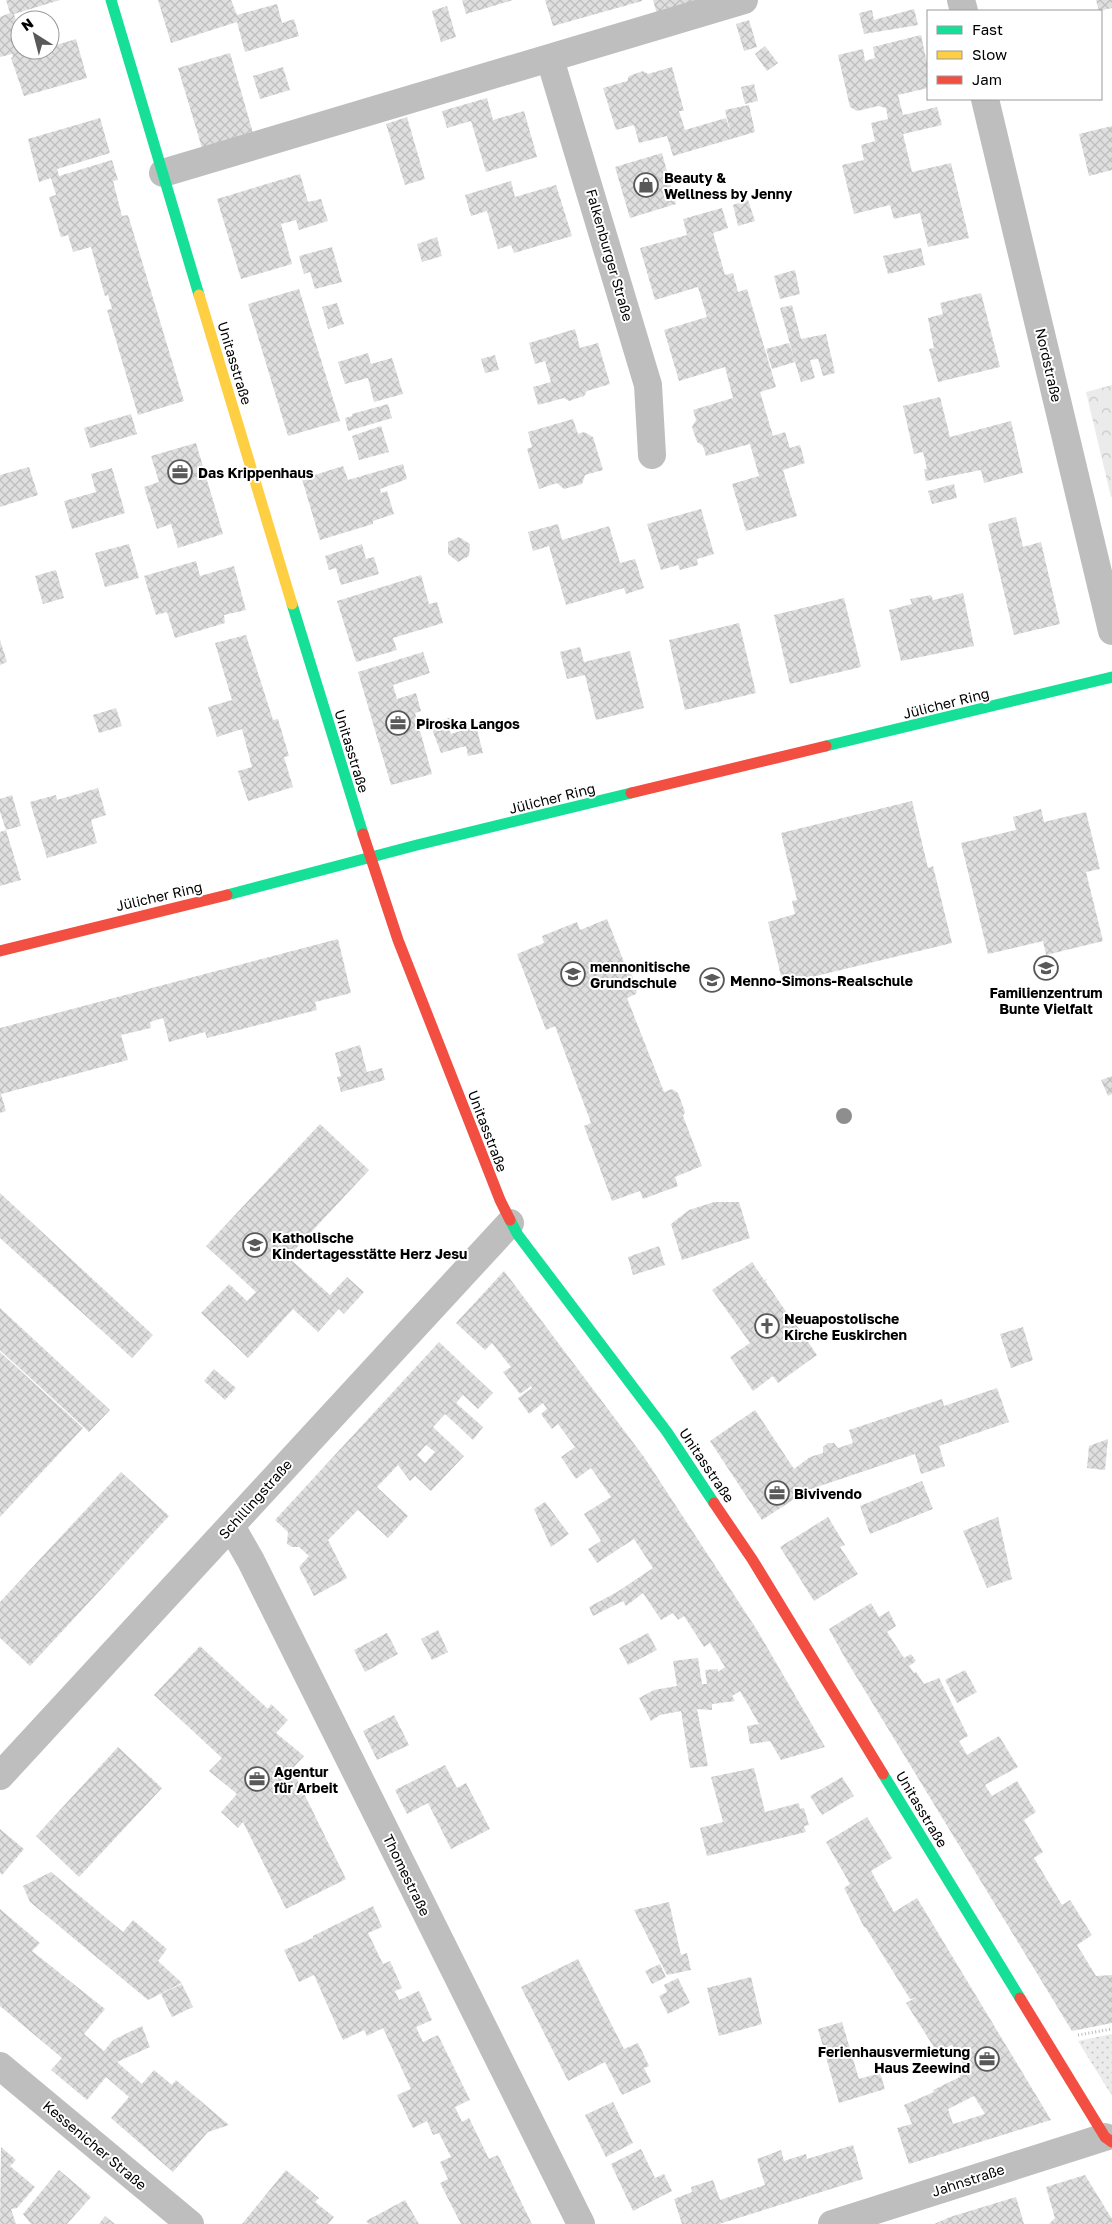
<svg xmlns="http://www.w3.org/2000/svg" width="1112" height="2224" font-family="'Golos Text',sans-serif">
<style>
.forest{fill:url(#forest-crowns)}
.park{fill:url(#park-dots)}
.building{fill:url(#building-cross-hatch);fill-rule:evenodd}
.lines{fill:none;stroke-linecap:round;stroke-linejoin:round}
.path{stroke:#b9b9b9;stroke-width:3;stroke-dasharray:1 2.5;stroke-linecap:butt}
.street{stroke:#bebebe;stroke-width:28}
.fast{stroke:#16e098;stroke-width:11}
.slow{stroke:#ffcf43;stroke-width:11}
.jam{stroke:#f24e42;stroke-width:11}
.tree{fill:#8e8e8e}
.labels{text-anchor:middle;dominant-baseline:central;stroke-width:4;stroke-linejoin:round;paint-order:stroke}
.poi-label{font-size:14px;font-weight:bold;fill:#000;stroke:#fff;text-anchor:start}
.street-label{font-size:14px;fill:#000;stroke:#fff}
</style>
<defs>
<pattern id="forest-crowns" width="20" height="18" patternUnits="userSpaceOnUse" patternTransform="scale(1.25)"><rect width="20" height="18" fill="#ebebeb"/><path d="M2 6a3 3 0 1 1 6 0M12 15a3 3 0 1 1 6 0" fill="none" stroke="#c8c8c8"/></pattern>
<pattern id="park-dots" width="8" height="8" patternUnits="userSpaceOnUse" patternTransform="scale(1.25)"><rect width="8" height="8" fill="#ebebeb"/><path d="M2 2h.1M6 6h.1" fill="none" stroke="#c8c8c8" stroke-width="1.8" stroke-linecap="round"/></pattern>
<pattern id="building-cross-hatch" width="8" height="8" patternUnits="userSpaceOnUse" patternTransform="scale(1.25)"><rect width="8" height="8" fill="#dfdfdf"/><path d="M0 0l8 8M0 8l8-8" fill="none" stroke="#bebebe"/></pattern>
</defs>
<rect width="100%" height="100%" fill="#fff"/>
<path class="forest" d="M1112,385V497H1111L1086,392Z"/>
<path class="park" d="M1112,2034V2096L1078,2041Z"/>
<path class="building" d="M6,0H60L14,14L20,33V50H50V47L76,39L87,78L24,96L11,58L13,57L12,54L0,57V17L10,13Z
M158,0H231L237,15L277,4L282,23L294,19L299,36L245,52L237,22L171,43Z
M462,0H513L466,14Z
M545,0H642V1L553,26Z
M653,0H700L657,14Z
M1096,0H1112V8L1099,11Z
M447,6L456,37L441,42L432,11Z
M914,9L918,25L864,34L859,13L872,10L874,20Z
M749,20L757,47L744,51L736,24Z
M921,35L928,68V88L898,95L903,115L937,107L942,125L903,134L912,172L951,163L969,238L928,247L920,213L894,219L890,205L854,214L842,165L864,160L861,145L875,141L871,123L888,119L886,108L878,106L857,111L850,107L838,55L863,49L865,61L875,58L873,47Z
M765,46L778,63L767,71L755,54Z
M230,53L253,133L202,148L178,68Z
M283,67L290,90L260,99L253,76Z
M672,67L684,111H679L685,130L726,118L731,134L725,110L749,105L755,132L673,156L667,136L639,143L634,125L616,130L603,88L627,81L629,76L643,71L648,74Z
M754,84L758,101L745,104L741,87Z
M487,98L493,120L524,111L537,157L486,172L471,121L447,128L442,111Z
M407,117L425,179L405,185L386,124Z
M100,118L110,153L57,169L59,176L112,160L118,180L113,181L122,216L128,215L184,401L138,415L107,310L112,309L108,295L105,296L91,247L73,252L68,235L61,237L49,197L56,195L51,178L39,182L28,139Z
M1112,126V170L1089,176L1079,134Z
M662,153L676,204L630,218L615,167Z
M300,174L308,202L321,199L328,221L299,230L296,220L281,224L292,264L241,279L217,199Z
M511,181L515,197L556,185L572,236L514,253L511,245L498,249L487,211L471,216L465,195Z
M748,200L755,221L738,226L733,205Z
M722,208L728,228L713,233L725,275L733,273L738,292L747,289L776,387L760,392L773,436L785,432L790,448L800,445L805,463L783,470L797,516L746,531L732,484L759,476L750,444L706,456L703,446L697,442L692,427L696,420L693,410L733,398L725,367L679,381L664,330L707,317L698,287L655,300L640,248L687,235L683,219Z
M437,237L442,256L422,262L417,244Z
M332,247L342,282L315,289L310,272L304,274L299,256Z
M921,248L925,265L888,274L883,256Z
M795,270L800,294L780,299L774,276Z
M299,289L340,421L288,436L248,304Z
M981,293L1000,367L938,382L929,349L934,348L928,318L943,314L940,303Z
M337,303L344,324L328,329L322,307Z
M792,305L801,339L826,334L835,373L823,376L818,359L810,360L815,378L801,382L795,362L772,369L766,349L789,343L794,358L780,308Z
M575,329L580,348L598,343L610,384L587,391L584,396L569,401L564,398L538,405L533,387L551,382L545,361L535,364L529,343Z
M368,353L371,364L392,358L403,394L374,402L368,378L345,384L338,362Z
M495,355L499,370L485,373L481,359Z
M940,397L950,437L1011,421L1023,473L984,483L981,470L926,481L924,469H927L923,452L914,454L903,406Z
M388,404L392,418L348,431L345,418L352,416V414Z
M131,414L137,434L90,448L84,428Z
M573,419L578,434L584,432L593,437L603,470L585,475L582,484L564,489L557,483L539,489L527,449L532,447L528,432Z
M381,426L389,452L359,460L352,436Z
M196,443L223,534L178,548L171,524L157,529L144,487L159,482L151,456Z
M403,464L407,479L380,489L381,493L387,491L394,514L373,521V524L320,540L302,479L343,466L348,480Z
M29,467L38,495L0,507V475Z
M112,468L125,513L72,529L64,501L96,492L91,474Z
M954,484L957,498L932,504L928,491Z
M701,509L714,554L697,559L698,565L680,570L678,565L661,570L647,524Z
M1016,517L1023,547L1041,542L1060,624L1014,635L988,524Z
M558,524L562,540L609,526L620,563L635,559L644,588L626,594L624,588L566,605L549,546L533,551L528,532Z
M459,537L470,544L469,556L458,562L448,554V542Z
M129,544L139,578L105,587L95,553Z
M362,544L366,559L374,557L379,574L341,585L336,568L329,570L325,556Z
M196,561L200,576L234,566L246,610L224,615L225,623L175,638L167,612L156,615L144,576Z
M56,570L64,598L43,604L35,576Z
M421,575L429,604L437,602L443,623L393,638L397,650L356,662L337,601Z
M963,593L974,646L901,661L889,610L912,604L910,599L931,595L933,600Z
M844,598L861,667L790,684L774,615Z
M739,623L756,693L685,710L669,640Z
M246,635L273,720L278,719L289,756L284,757L293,787L248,801L238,771L252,767L242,729L217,737L208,707L232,700L215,643Z
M0,640L7,662L0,665Z
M580,647L584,662L630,651L644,708L596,720L585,675L567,679L560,652Z
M423,652L430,673L393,685L397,699L416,693L421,711L415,713L432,774L391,785L358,672Z
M116,708L122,726L99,733L93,715Z
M452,717L455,726L449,727L451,734L476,726L483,753L468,756L466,746L441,753L430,724Z
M98,788L106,815L91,820L97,843L47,858L30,802L56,795L57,800Z
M12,795L21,826L6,830L0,812V799Z
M912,801L928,868L933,866L952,943L783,984L768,922L795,914L792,901L797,900L781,833Z
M1041,809L1044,822L1086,812L1100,869L1086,872L1103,941L1046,955L1043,941L988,954L961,843L1016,830L1013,817Z
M6,830L21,880L0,886V832Z
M607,919L626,967L629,968L637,989L636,994L627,998L664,1092L672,1089L678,1093L685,1112L683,1116L702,1166L675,1177L678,1186L643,1199L640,1191L612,1201L584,1126L591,1123L555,1026L546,1030L517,954L544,943L542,936L577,922L580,930Z
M338,939L351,993L315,1002L317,1010L207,1038L205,1032L169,1042L163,1018L150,1022L151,1028L121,1035L128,1060L1,1094L6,1111L0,1113V1028Z
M360,1045L367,1072L382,1068L385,1080L341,1092L337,1077L341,1076L335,1053Z
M1112,1076V1094L1108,1096L1101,1080Z
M320,1124L369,1170L288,1257L330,1295L347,1277L364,1292L344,1314L339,1309L318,1332L293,1309L248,1358L201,1313L229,1284L247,1301L256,1292L206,1246Z
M0,1193L153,1335L132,1358L0,1238Z
M714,1202H739L750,1238L682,1260L671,1224L689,1210Z
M659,1246L665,1265L633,1275L628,1257Z
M752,1262L764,1280L768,1279L765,1281L789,1316L794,1314L791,1317L817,1355L778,1383L773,1376L753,1391L730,1357L750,1343L712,1290Z
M504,1271L644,1457L757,1630L825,1747L781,1760L770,1741L750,1744L747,1726L759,1724L740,1691L732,1696L735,1701L712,1704V1710L697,1709L708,1766L690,1768L681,1711L660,1715L651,1721L639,1698L654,1690L677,1686L673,1661L698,1658L702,1684H707L705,1670L718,1669V1672L725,1667L710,1643L704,1647L684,1616L678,1620L673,1613L661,1620L643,1593L626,1606L623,1601L593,1616L589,1607L617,1592L653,1568L634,1539L597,1563L588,1549L601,1541L584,1514L611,1497L591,1468L576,1479L561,1457L575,1447L558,1424L552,1429L541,1414L547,1409L543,1403L529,1414L518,1398L532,1388L531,1386L520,1394L503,1372L511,1367L492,1343L485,1350L456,1323Z
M0,1308L110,1410L89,1432L0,1350Z
M1023,1327L1033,1360L1011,1368L1000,1334Z
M439,1342L493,1393L478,1409L463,1395L456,1403L483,1427L473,1440L445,1414L433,1427L464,1456L431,1491L415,1476L410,1481L398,1465L377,1487L408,1516L388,1538L358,1510L328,1540L347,1578L314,1596L299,1567L309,1556L299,1547H292L287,1544L288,1532L275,1520ZM426,1445L435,1452L425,1463L417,1455Z
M0,1352L83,1428L0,1517Z
M214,1369L236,1388L225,1400L204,1381Z
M997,1388L1009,1422L939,1446L945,1466L921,1474L915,1454L808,1490L762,1520L710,1441L755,1410L794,1469L810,1457L823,1453V1447L828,1443H834L838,1448L853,1443L849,1430L942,1399L944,1406Z
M1108,1439L1105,1470L1087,1468L1089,1446Z
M121,1472L169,1516L30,1666L0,1638V1602Z
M922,1481L933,1509L870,1534L860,1506Z
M545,1502L569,1534L551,1547L534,1509Z
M828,1517L845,1545L840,1547L858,1574L814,1601L780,1547Z
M998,1517L1012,1579L987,1588L963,1531Z
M871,1603L879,1617L889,1611L896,1626L887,1632L904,1658L911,1654L916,1661L909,1666L914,1673L916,1672L924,1684L939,1678L968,1736L959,1741L967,1755L999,1736L1018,1767L985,1785L992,1796L1017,1781L1036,1812L1024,1820L1043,1852L1034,1858L1062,1905L1070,1900L1092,1935L1077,1945L1096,1976L1112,1975V2023L1072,2031L845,1658L829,1629Z
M438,1630L448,1652L432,1660L421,1639Z
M387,1633L398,1654L365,1672L354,1650Z
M648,1633L657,1650L628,1665L619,1648Z
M200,1646L268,1709L271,1704L288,1720L276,1733L304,1756L292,1769L346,1879L286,1909L243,1822L238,1828L221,1812L237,1794L209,1771L222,1758L154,1695Z
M965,1670L977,1692L957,1703L945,1680Z
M394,1715L409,1745L377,1760L363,1731Z
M118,1747L162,1788L79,1877L36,1836Z
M445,1765L457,1788L466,1783L490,1829L451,1849L428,1803L407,1814L395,1790Z
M754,1768L765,1812L799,1803L800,1809L804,1808L809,1825L804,1826L806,1832L707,1856L700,1828L723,1822L711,1777Z
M842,1777L854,1796L822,1815L810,1796Z
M867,1817L892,1858L871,1871L894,1912L917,1898L1051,2120L909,2164L897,2128L912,2124L904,2105L934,2092L933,2090L960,2077L959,2074L967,2070L952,2045L937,2052L906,2003L915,1998L910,1999L866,1928L864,1927L844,1888L850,1884L826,1842ZM974,2096L985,2114L953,2124L948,2109Z
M0,1829L24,1849L2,1875L0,1873Z
M51,1872L123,1932L133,1920L167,1949L158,1961L182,1983L148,2000L30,1902L23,1886Z
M669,1902L681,1955L687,1953L691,1970L667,1975L634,1910Z
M373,1906L382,1927L368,1933L383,1964L390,1961L402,1988L395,1991L399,2000L419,1991L432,2020L416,2027L423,2042L438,2035L470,2100L455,2107L462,2122L469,2118L489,2159L498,2155L532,2224H461L440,2183L448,2179L440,2162L451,2157L439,2133L433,2135L427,2121L413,2128L397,2095L411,2089L383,2028L367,2036L364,2030L343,2040L314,1975L333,1966L299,1982L284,1950L313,1938V1936Z
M0,1909L40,1943L32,1951L105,2009L84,2034L104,2051L113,2040L142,2026L150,2047L117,2062L142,2084L154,2070L172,2085L176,2080L229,2125L208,2132L173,2172L111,2118L129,2097L106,2077L87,2100L51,2070L62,2058L0,2006Z
M578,1959L624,2049L638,2043L649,2066L644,2068L651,2082L622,2095L605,2062L568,2081L521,1987Z
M660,1964L666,1977L652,1984L645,1971Z
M751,1977L762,2024L719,2036L707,1988Z
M678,1978L690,2003L668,2014L659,1996L667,1992L664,1985Z
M182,1984L193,2007L172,2017L161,1994Z
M842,2022L859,2079L880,2073L885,2089L839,2103L818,2029Z
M613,2102L633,2143L606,2157L585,2115Z
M853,2145L863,2179L719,2224H682L674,2199L692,2192L691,2187L713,2180L720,2200L765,2185L757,2159L781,2150L784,2161L806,2154L807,2159Z
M1,2147L16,2160L10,2166L35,2187L17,2208L11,2209L16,2224H0Z
M641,2149L655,2178L664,2174L672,2191L633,2211L611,2164Z
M59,2170L91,2197L67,2224H31L23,2214Z
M286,2170L319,2198L315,2202L334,2217L328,2224H242Z
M1085,2175L1112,2219V2224H1049L1055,2218L1046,2187Z
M1016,2197L1024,2224H934L950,2217Z
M405,2200L419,2224H369L366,2221Z
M105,2216L115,2224H99Z"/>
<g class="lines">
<path class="path" d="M1078,2035L1112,2029"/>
<path class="street" d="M961,0L964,11
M550,59L648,385L652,455
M985,99L1112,631
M163,173L744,0
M231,1526L251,1561L581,2224
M0,1776L510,1223
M0,2066L190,2224
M832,2224L1105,2137"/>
<path class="fast" d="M111,0L199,295
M292,604L363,834
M826,746L1112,677
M227,895L417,845L631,793
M510,1220L518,1235L667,1432L714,1503
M883,1774L1020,1998"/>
<path class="slow" d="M199,295L292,604"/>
<path class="jam" d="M631,793L826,746
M363,834L398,940L500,1200L510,1220
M0,951L227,895
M714,1503L752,1559L883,1774
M1020,1998L1105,2137L1112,2142"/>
</g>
<circle class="tree" cx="844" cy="1116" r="8"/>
<defs>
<g id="shop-ring" transform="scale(1.25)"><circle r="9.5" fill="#fff" stroke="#595959" stroke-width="1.5"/><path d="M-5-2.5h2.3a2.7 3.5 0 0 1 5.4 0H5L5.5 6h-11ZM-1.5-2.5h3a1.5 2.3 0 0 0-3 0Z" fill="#595959"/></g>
<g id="office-ring" transform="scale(1.25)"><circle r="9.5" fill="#fff" stroke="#595959" stroke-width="1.5"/><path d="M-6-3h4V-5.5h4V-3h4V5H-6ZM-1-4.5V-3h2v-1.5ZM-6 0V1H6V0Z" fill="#595959"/></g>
<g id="school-ring" transform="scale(1.25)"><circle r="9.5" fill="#fff" stroke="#595959" stroke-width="1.5"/><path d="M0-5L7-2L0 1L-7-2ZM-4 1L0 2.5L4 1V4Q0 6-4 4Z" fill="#595959"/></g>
<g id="church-ring" transform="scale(1.25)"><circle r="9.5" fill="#fff" stroke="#595959" stroke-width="1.5"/><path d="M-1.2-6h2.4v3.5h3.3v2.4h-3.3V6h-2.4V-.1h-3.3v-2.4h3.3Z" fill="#595959"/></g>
</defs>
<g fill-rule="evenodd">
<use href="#shop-ring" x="646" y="185"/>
<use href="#office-ring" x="180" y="472"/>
<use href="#office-ring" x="398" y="723"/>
<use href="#school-ring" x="1046" y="968"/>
<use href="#school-ring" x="573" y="974"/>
<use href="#school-ring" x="712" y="980"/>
<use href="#school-ring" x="255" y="1245"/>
<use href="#church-ring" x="767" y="1326"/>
<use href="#office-ring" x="777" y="1493"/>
<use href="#office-ring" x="257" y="1779"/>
<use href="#office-ring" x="987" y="2059"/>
</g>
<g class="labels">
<g class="poi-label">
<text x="664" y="177">Beauty &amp;<tspan x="664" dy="16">Wellness by Jenny</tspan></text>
<text x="198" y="472">Das Krippenhaus</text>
<text x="416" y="723">Piroska Langos</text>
<text x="590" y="966">mennonitische<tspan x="590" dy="16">Grundschule</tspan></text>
<text x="730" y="980">Menno-Simons-Realschule</text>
<text x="1046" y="992" text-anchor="middle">Familienzentrum<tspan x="1046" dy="16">Bunte Vielfalt</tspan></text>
<text x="272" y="1237">Katholische<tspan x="272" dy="16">Kindertagesstätte Herz Jesu</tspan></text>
<text x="784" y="1318">Neuapostolische<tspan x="784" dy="16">Kirche Euskirchen</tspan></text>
<text x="794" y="1493">Bivivendo</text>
<text x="274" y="1771">Agentur<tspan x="274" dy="16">für Arbeit</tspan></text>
<text x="970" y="2051" text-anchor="end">Ferienhausvermietung<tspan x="970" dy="16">Haus Zeewind</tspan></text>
</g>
<g class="street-label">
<text transform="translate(610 255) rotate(74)">Falkenburger Straße</text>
<text transform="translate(235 363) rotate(73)">Unitasstraße</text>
<text transform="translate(1049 365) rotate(77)">Nordstraße</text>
<text transform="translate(946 703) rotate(-14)">Jülicher Ring</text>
<text transform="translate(352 751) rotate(73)">Unitasstraße</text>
<text transform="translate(552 798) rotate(-14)">Jülicher Ring</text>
<text transform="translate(159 896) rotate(-13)">Jülicher Ring</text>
<text transform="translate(488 1131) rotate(69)">Unitasstraße</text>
<text transform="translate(707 1465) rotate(56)">Unitasstraße</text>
<text transform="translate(255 1499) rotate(-48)">Schillingstraße</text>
<text transform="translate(922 1809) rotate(59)">Unitasstraße</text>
<text transform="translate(407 1875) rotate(64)">Thomestraße</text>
<text transform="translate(95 2145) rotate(40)">Kessenicher Straße</text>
<text transform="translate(968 2180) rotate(-18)">Jahnstraße</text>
</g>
</g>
<rect x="927" y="10" width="175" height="90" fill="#ffffff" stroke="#999999"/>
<rect x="937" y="26" width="25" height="8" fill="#16e098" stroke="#999999"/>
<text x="972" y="35" font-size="15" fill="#000000">Fast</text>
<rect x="937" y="51" width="25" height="8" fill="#ffcf43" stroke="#999999"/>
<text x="972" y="60" font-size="15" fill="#000000">Slow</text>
<rect x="937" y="76" width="25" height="8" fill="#f24e42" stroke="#999999"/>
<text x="972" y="85" font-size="15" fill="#000000">Jam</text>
<g transform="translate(35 35) rotate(324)"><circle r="24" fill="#ffffff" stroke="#999999"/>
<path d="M0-4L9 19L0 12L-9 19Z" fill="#595959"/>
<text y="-8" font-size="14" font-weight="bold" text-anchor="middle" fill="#000000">N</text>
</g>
</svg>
